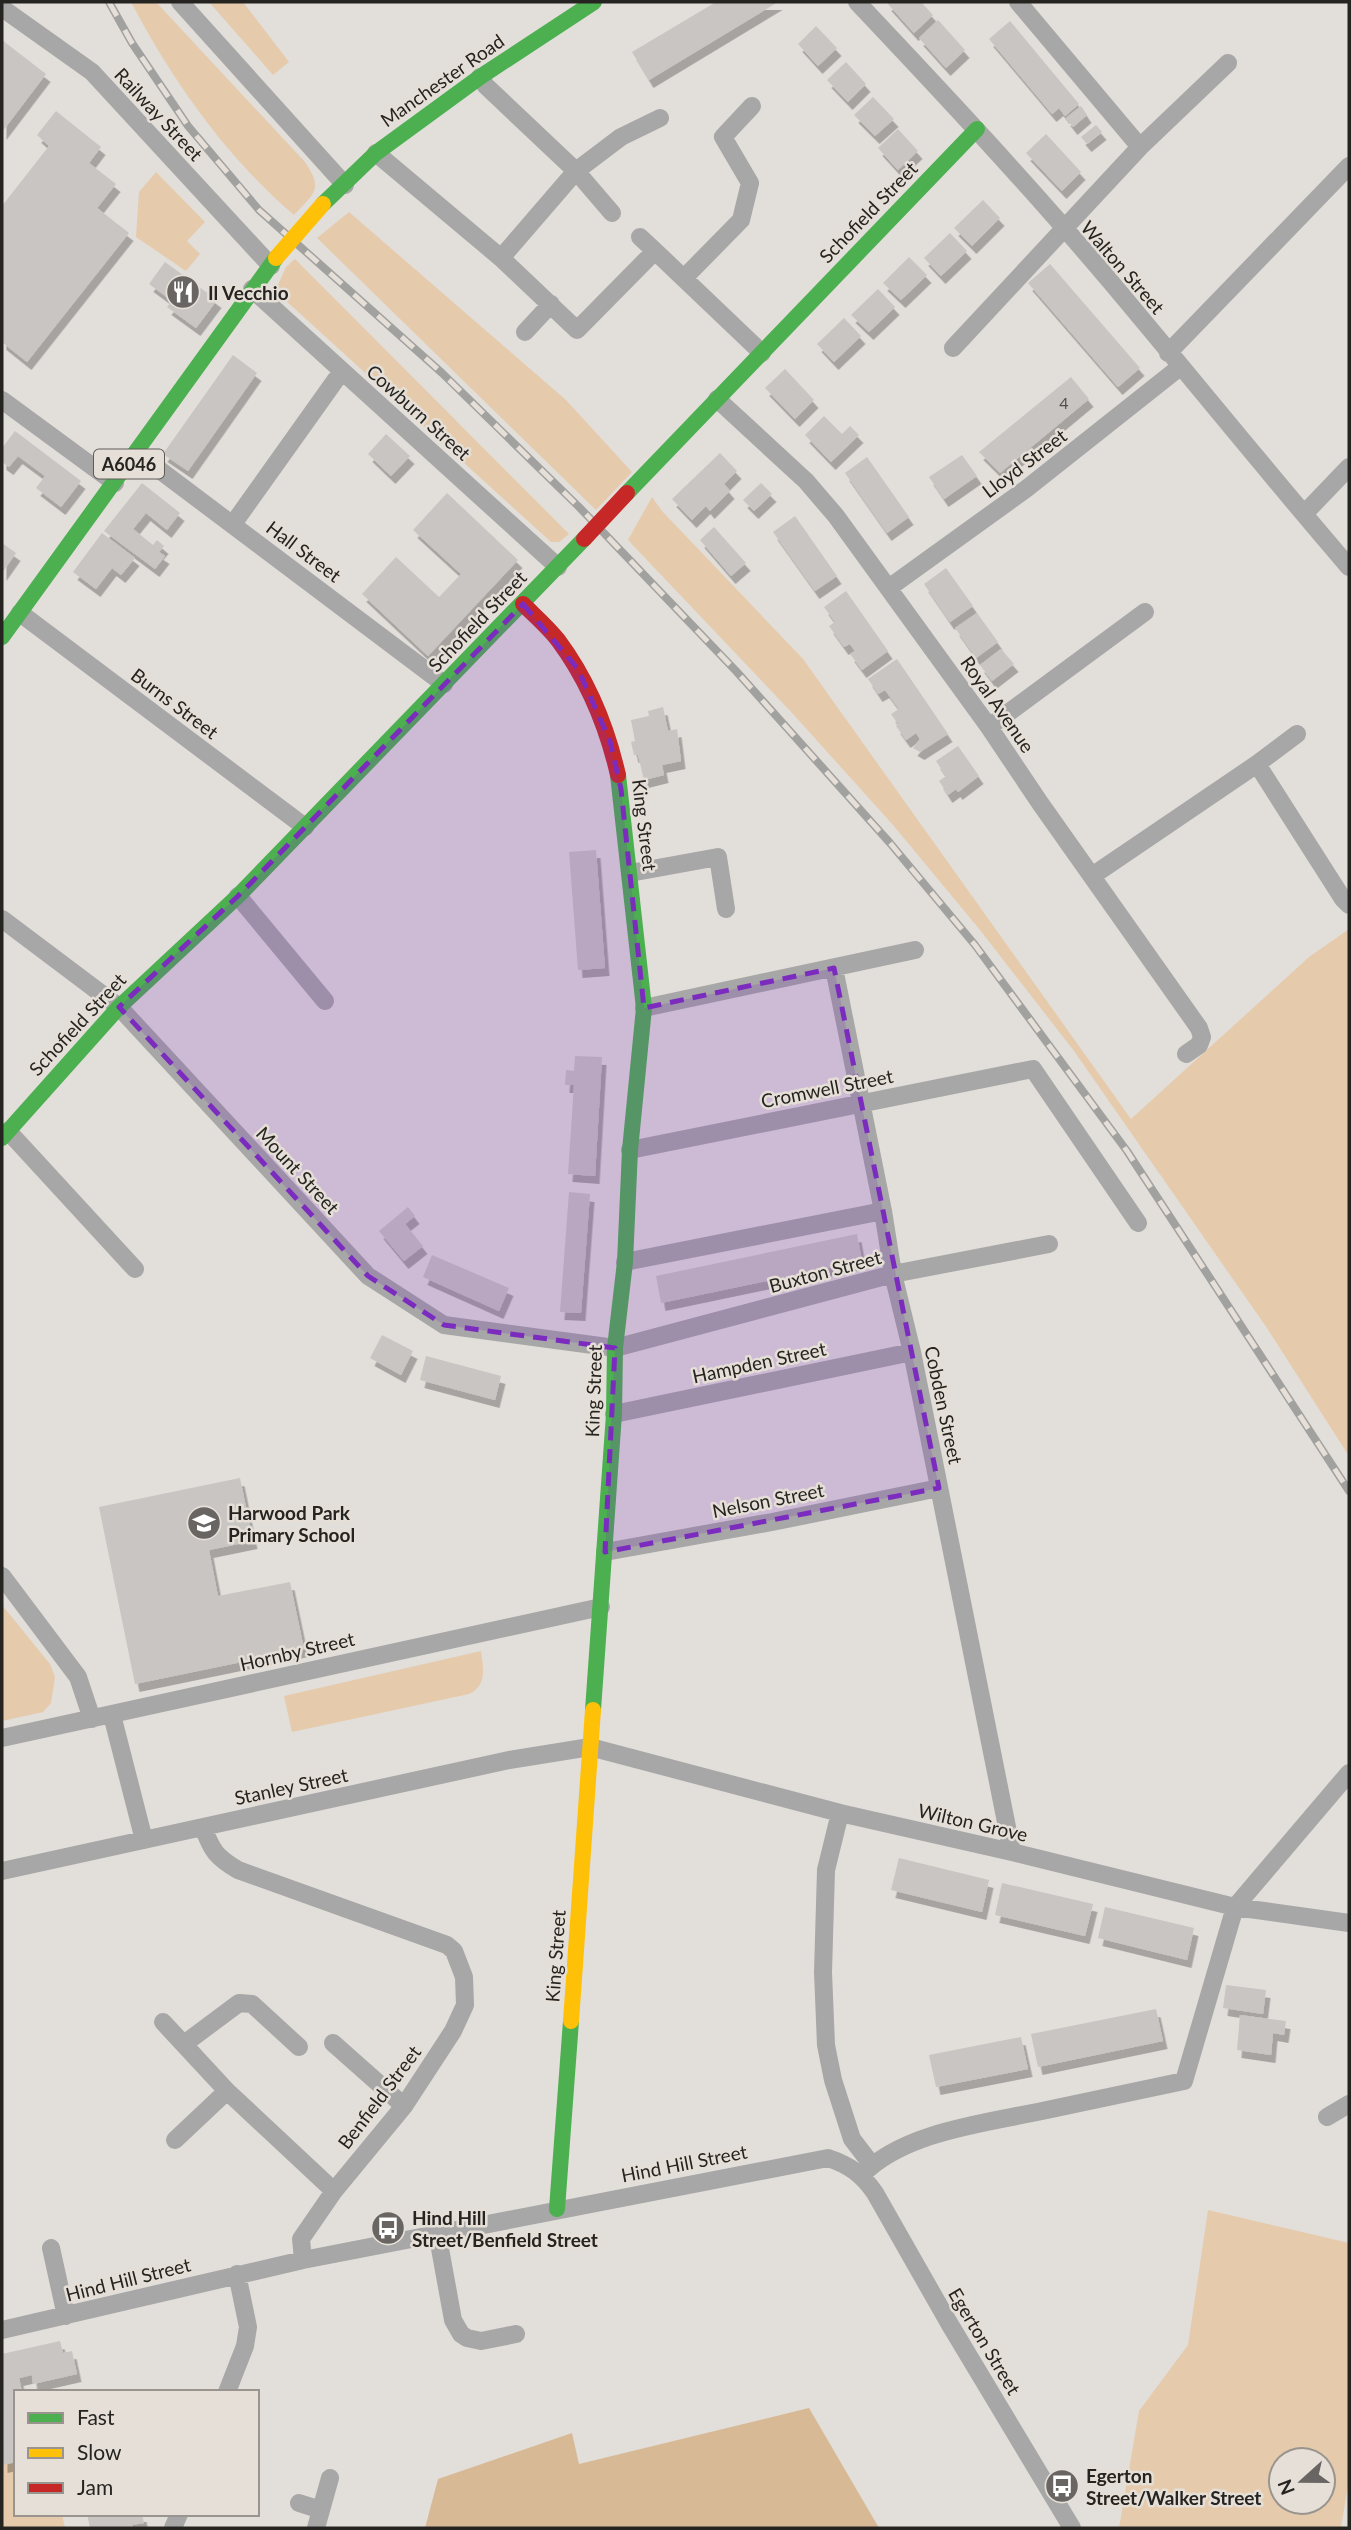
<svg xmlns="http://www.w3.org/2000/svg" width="1351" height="2530" font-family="Lato,sans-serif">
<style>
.green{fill:#e5cbac;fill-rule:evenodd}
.forest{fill:#d7ba95}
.building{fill:#c8c5c2;filter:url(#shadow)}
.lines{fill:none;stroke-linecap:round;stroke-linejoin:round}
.street{stroke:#a6a7a6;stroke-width:18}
.fast{stroke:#4caf50;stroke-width:16}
.slow{stroke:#ffc107;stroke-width:16}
.jam{stroke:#c62828;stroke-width:16}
.rail-casing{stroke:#a1a19f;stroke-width:8}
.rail{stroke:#e5dfd7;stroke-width:5;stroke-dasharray:16;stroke-linecap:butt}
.slow-bridge{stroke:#ffc107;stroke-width:16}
.jam-bridge{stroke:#c62828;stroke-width:16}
.marked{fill:#7b2cbf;fill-opacity:0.2;stroke:#7b2cbf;stroke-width:5;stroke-dasharray:14 9;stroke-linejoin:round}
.labels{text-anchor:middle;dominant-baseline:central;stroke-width:5;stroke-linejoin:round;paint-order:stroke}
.number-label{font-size:16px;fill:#514f4c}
.shield{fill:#e5dfd7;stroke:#5f5c58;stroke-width:2}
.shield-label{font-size:18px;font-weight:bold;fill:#262421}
.street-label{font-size:19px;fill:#262421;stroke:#e5dfd7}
.poi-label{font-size:19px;font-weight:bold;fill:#262421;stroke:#e5dfd7;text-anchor:start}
</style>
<defs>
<filter id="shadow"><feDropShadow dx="4.5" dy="8" stdDeviation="0" flood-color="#0004"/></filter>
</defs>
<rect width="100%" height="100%" fill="#e2deda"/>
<path class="green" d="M131,2H156L305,162C324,190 314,193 294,215C226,157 172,80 131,2Z
M209,2H243L289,62L273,75Z
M156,172L205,222L187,241L200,254L186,271L136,237L139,192Z
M349,212L566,400L632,472L596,510L317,238Z
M295,259L569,534L559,542H551L284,299L277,287L286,267Z
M652,497L662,511L803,659L1131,1119L1309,957L1349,929V1456L1267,1328L1074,1051L980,930L893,825L794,715L628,540Z
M2,1605L50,1664L55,1677L51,1703L43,1712L2,1721Z
M481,1651C483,1667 488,1685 469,1694L292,1732L284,1696Z
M1208,2210L1349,2243V2479L1341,2528H1119L1139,2411L1188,2345ZM1281,2460H1323V2502H1281Z
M16,2462V2514H62L65,2528H2V2465Z"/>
<path class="forest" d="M809,2408L879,2528H425L438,2479L572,2433L579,2464Z"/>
<path class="building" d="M716,2H778L649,80L632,52Z
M888,2H921L933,15L914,33L887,3Z
M938,20L965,50L946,68L919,38Z
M1010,21L1079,104L1065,116L1059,108L1052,114L989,39Z
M816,26L837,48L818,66L798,44Z
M2,40L46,74L2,132Z
M846,62L866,84L848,102L827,80Z
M873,97L894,119L875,136L854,115Z
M1081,106L1087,115L1073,127L1066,118Z
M56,111L101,147L89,163L116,184L97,208L129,233L27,362L2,342V206L49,146L37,135Z
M1096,125L1102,132L1087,144L1081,137Z
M898,129L918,151L898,170L878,148Z
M1046,134L1081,172L1062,191L1026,153Z
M983,200L1000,218L972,246L954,228Z
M950,233L967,251L941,276L924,258Z
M909,257L927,275L901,300L883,283Z
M165,262L217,300L196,328L167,307L172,301L149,284Z
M1050,264L1140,368L1118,387L1028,283Z
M878,289L895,307L869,332L851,315Z
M844,318L861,336L834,362L817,344Z
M233,355L257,373L188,471L163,454Z
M785,369L814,400L795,419L765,388Z
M1071,377L1089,399L1000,473L979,452Z
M824,416L842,434L850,426L859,435L831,462L805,435Z
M15,431L81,481L61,507L36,488L45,476L18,456L9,467L2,462V448Z
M386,434L410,456L391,476L368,454Z
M720,453L737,471L724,484L730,491L710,511L706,506L692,520L672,499Z
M962,455L977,476L944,499L929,477Z
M867,457L909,517L887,533L845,473Z
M142,483L180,513L167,530L146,513L133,529L153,545L157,540L164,546L159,552L165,556L155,569L104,531Z
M761,483L772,494L754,511L743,500Z
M447,493L518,560L428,656L362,594L396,557L439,597L461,574L413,530Z
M795,516L837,576L815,591L773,532Z
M714,527L746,563L731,576L700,540Z
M102,533L135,558L121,575L112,568L96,589L73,572Z
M2,543L16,553L2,573Z
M946,568L973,606L950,622L924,584Z
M846,591L888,651L862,670L850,654L855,651L850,644L844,647L829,626L835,622L824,607Z
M977,613L998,642L976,658L955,628Z
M1001,649L1014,664L992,681L980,665Z
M897,659L948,734L920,752L913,748L920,739L916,733L906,740L896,726L898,724L891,714L899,709L885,690L878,694L868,679Z
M663,707L668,731L677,729L681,761L662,765L664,775L644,780L638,755H634L631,742L635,741L631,720L649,716L648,711Z
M958,746L979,776L958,792L956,789L948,795L939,781L946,776L936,761Z
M596,850L605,968L578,970L569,852Z
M575,1056L602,1057L595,1176L568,1174L574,1085H565L566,1070L574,1071Z
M569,1192L590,1194L581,1313L560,1312Z
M408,1207L415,1216L405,1224L423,1246L404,1261L379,1231Z
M857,1234L862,1261L661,1303L656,1276Z
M432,1255L509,1288L499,1311L423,1277Z
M382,1335L413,1351L401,1375L370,1358Z
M426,1356L501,1376L495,1400L420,1380Z
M240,1478L253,1541L209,1550L218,1596L290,1582L304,1649L135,1684L99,1507Z
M899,1858L989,1880L982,1912L891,1890Z
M1002,1883L1093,1904L1085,1936L995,1915Z
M1105,1907L1194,1928L1187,1960L1098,1938Z
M1226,1985L1266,1990L1263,2014L1223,2008Z
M1156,2009L1163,2041L1038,2067L1031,2034Z
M1240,2015L1286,2021L1284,2035L1273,2033L1271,2055L1237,2050Z
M1021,2037L1028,2069L936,2087L929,2055Z
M60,2341L63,2353L72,2351L77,2374L33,2384L32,2375L19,2378L22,2392H16V2462L3,2465L2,2354Z
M87,2514H142L144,2523L132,2525L133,2528H90Z"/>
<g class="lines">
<path class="street" d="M180,2L345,185
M857,2C943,93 1029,185 1110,281C1190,376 1268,473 1349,567
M1018,2L1140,147
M2,8L92,72L271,266
M480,77L486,86L576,171L612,213
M376,153L501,258L577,330L655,251L762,353
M640,237L655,251
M501,258L576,171L621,137L660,118
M684,278L741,220L750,183L723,137L752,106
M252,289L558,567
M525,332L551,304
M953,348L1140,147L1228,63
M1168,353L1349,166
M717,399L806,481L836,516L989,727L1040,803L1199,1028L1202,1037L1199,1045L1186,1054
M2,400L115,483
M137,453L444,684
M1304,514L1349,467
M233,524L342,371
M890,587L1026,489L1180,367
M20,613L305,827
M989,727L1145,612
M1257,764L1343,899L1349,905
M630,873L718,857L726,909
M1092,876L1257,764L1297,734
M238,896L325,1001
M2,919L119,1007L368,1276L444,1325L615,1348L893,1274L1049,1244
M834,968L883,1211L893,1274L912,1352L1012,1852
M644,1008L915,950
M8,1131L135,1269
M630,1150L1033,1069L1138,1223
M625,1262L883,1211
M614,1414L912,1352
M605,1552L772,1522L939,1488
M2,1576L78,1677L92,1719
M112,1715L144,1840
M2,1738L601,1607
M840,1813L826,1870L823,1972L826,2045L833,2080L852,2139L872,2165
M203,1827C212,1851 216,1857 238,1870L447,1945L454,1951L464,1977L465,2005L453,2031L404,2106L334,2191L301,2239L303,2260
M2,1871L509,1760L590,1747L840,1813L1012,1852L1235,1907L1349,1923
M163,2022L227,2091L334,2191
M333,2043L404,2106
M184,2044L239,2003L252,2004L299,2047
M1327,2117L1349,2104
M175,2140L227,2091
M862,2175C903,2132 985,2123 1042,2111C1089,2101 1137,2091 1184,2081L1235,1907L1349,1773
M437,2232L453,2320L461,2334L467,2338L481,2341L516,2334
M51,2248L66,2316
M2,2330L303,2260L828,2158C849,2165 862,2174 875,2193L949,2323L1072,2528
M227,2392L245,2346L248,2327L237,2274
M299,2503L321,2510
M173,2528L179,2514
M316,2528L330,2478"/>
<path class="fast" d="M323,204L376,153L480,77L594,2
M627,493L977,129
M2,637L276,258
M2,1138L119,1007L238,896L584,539
M593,1710L614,1414L615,1348L625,1262L630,1150L644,1008L618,775
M557,2209L571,2021"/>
<path class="slow" d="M571,2021L593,1710"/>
<path class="jam" d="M523,604C534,615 548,627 558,640C587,679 607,727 618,775"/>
<g class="rail-casing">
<path id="rail" d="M109,2L132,43L188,126L259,210L442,373L579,507L736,671L890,843L975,945L1127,1151L1349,1491"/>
</g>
<use href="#rail" class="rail"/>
<path class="slow-bridge" d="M276,258L323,204"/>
<path class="jam-bridge" d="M584,539L627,493"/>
</g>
<path class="marked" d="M523,604L578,669L610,741L621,789L644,1008L834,968L939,1488L605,1552L615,1348L444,1325L368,1276L119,1007L238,896Z"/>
<defs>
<g id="restaurant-disc" transform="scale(1.75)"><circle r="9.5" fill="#686562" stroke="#e5dfd7"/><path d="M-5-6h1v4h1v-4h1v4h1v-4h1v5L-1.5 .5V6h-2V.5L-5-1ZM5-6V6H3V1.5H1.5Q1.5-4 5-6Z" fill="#fff"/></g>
<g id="school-disc" transform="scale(1.75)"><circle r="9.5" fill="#686562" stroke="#e5dfd7"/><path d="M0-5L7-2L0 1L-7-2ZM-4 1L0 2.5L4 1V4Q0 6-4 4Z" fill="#fff"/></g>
<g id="bus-disc" transform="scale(1.75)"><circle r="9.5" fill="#686562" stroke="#e5dfd7"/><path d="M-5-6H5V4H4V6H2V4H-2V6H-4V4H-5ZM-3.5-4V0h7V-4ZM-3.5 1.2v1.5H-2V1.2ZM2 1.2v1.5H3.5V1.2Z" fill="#fff"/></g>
</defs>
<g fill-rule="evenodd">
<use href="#restaurant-disc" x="183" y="292"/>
<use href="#school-disc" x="204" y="1523"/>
<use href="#bus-disc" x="388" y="2228"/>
<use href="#bus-disc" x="1062" y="2486"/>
</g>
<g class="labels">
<g class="number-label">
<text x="1064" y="402">4</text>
</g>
<rect class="shield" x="94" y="449.5" width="70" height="29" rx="5"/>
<g class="shield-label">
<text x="129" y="464">A6046</text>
</g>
<g class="street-label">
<text transform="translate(442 80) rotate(-35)">Manchester Road</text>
<text transform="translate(159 114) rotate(47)">Railway Street</text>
<text transform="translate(868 212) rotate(-46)">Schofield Street</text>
<text transform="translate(1123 267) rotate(49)">Walton Street</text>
<text transform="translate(419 412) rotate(42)">Cowburn Street</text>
<text transform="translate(1024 463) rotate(-37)">Lloyd Street</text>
<text transform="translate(304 551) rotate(37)">Hall Street</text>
<text transform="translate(477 621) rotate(-46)">Schofield Street</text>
<text transform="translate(175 703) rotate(37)">Burns Street</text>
<text transform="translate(998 704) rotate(55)">Royal Avenue</text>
<text transform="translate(645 825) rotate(83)">King Street</text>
<text transform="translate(77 1024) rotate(-47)">Schofield Street</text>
<text transform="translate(827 1088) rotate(-11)">Cromwell Street</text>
<text transform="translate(298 1170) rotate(47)">Mount Street</text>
<text transform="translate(825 1271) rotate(-15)">Buxton Street</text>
<text transform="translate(759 1362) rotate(-12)">Hampden Street</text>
<text transform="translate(593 1391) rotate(-88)">King Street</text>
<text transform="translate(944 1405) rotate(78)">Cobden Street</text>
<text transform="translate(768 1500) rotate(-11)">Nelson Street</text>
<text transform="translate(297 1651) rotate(-13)">Hornby Street</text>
<text transform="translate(291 1786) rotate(-12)">Stanley Street</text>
<text transform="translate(973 1822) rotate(13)">Wilton Grove</text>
<text transform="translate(555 1956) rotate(-86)">King Street</text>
<text transform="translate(379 2097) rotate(-53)">Benfield Street</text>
<text transform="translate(684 2163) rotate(-11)">Hind Hill Street</text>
<text transform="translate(128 2279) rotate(-14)">Hind Hill Street</text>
<text transform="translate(985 2341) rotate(59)">Egerton Street</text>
</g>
<g class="poi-label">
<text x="208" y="292">Il Vecchio</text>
<text x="228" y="1512">Harwood Park<tspan x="228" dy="22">Primary School</tspan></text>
<text x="412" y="2217">Hind Hill<tspan x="412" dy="22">Street/Benfield Street</tspan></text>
<text x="1086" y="2475">Egerton<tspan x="1086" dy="22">Street/Walker Street</tspan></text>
</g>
</g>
<rect width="1351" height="2530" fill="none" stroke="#262421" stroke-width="7"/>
<rect x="14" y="2390" width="245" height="126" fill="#e5dfd7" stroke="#99948e" stroke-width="2"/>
<rect x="28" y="2413" width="35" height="10" fill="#4caf50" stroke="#99948e" stroke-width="2"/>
<text x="77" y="2425" font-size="21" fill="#262421">Fast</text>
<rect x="28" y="2448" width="35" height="10" fill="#ffc107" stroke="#99948e" stroke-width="2"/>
<text x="77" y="2460" font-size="21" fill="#262421">Slow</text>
<rect x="28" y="2483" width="35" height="10" fill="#c62828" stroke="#99948e" stroke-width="2"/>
<text x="77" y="2495" font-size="21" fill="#262421">Jam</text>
<g transform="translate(1302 2481) rotate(249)"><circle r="33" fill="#e5dfd7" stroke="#99948e" stroke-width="2"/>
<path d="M0-5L12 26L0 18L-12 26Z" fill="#686562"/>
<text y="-10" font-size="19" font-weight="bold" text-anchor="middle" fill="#262421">N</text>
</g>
</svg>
